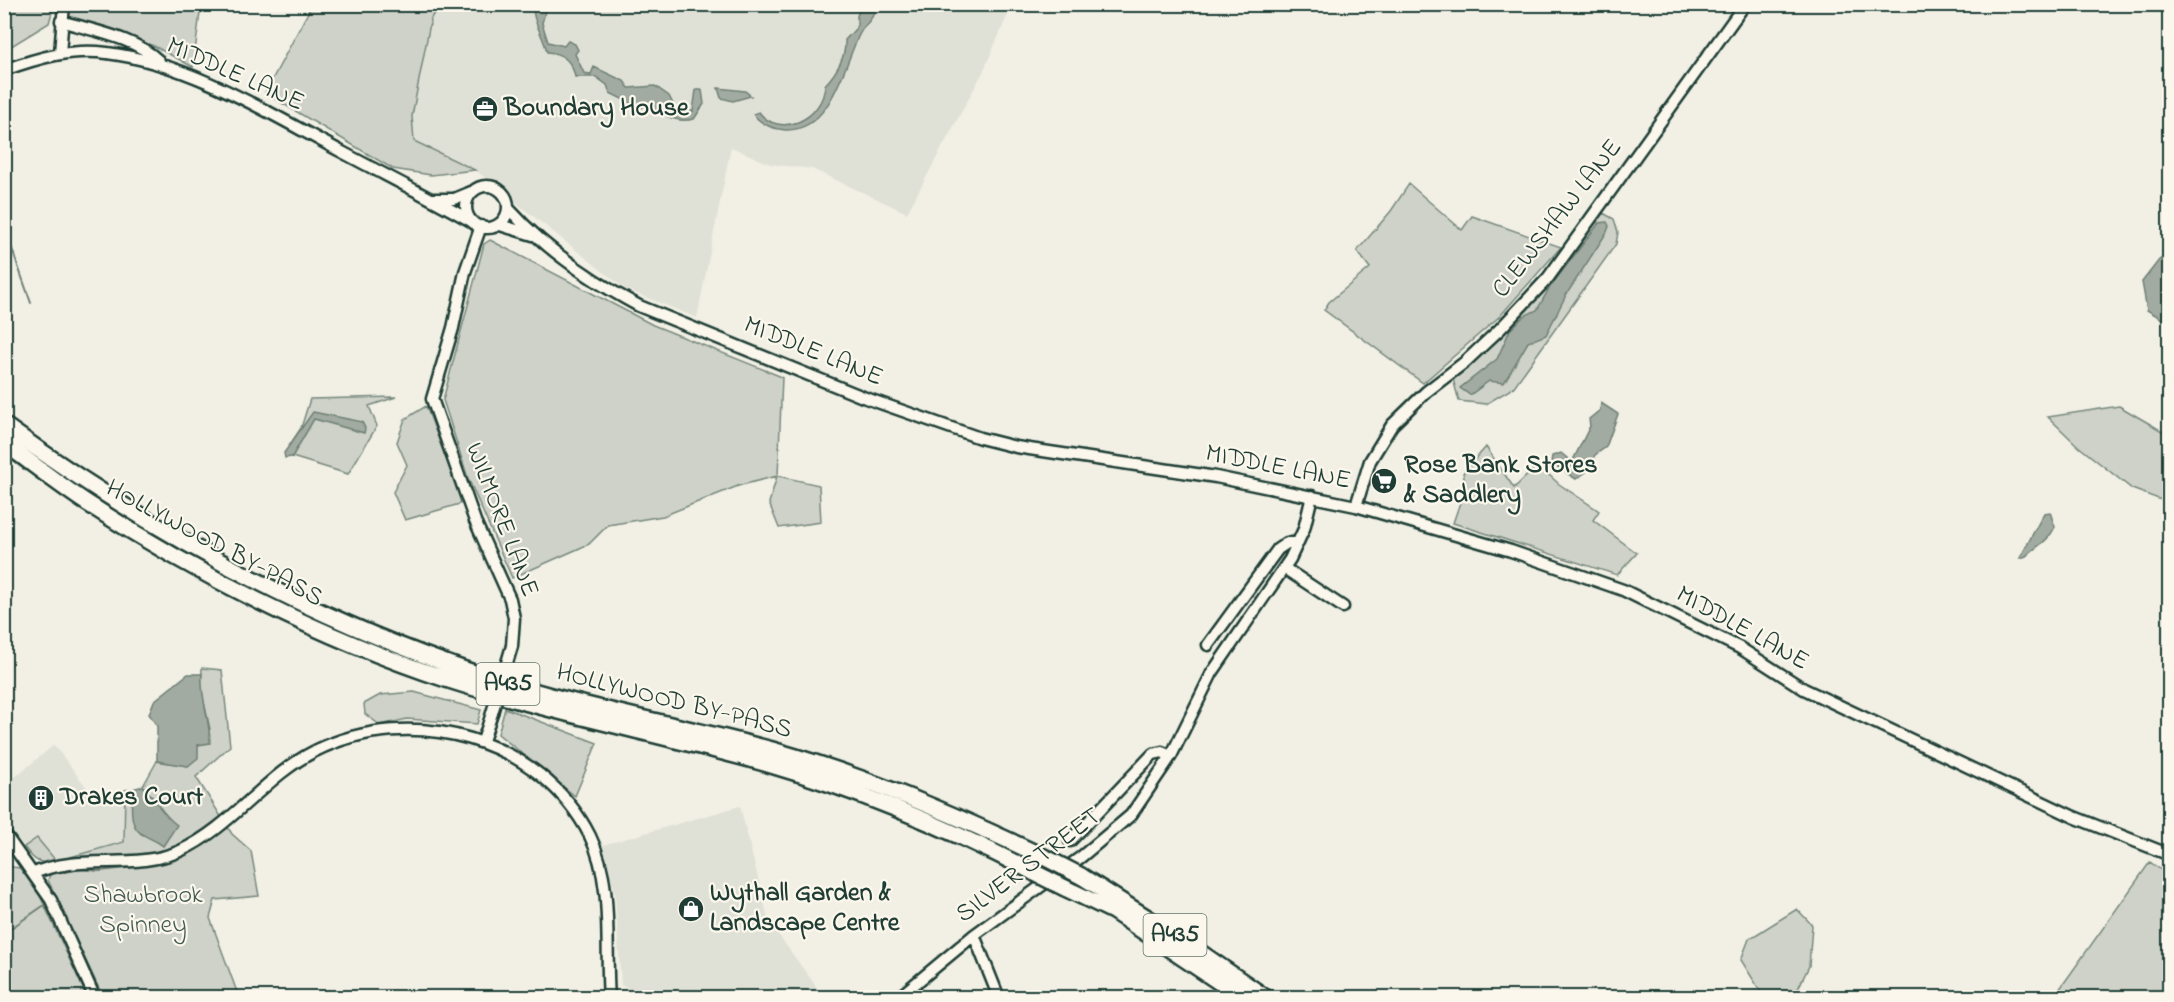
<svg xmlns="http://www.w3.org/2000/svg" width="2174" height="1002" font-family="'Indie Flower',sans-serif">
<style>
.built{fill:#e0e1d6}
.green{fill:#cfd2c8;stroke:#77887e;stroke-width:1.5}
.water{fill:#a2aba1;stroke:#6e7f75;stroke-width:1.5}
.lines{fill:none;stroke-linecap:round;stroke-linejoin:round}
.stream{stroke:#6e7f75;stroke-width:2}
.minor-casing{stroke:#1f3d34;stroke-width:15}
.highway-casing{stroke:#1f3d34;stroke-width:20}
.minor{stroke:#fbf7ec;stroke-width:10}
.highway{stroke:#fbf7ec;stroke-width:15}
.minor-bridge-casing{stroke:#1f3d34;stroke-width:15;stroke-linecap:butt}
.highway-bridge-casing{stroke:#1f3d34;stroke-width:20;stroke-linecap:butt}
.minor-bridge{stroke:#fbf7ec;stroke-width:10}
.highway-bridge{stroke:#fbf7ec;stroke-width:15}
.labels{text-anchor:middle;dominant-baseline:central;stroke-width:4.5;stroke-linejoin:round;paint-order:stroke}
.shield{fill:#fbf7ec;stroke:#61756b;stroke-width:1.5}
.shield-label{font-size:24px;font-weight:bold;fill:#1f3d34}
.street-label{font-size:26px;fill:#1f3d34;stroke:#fbf7ec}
.poi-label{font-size:26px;font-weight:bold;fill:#1f3d34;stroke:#fbf7ec;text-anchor:start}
.park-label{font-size:26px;fill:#425b52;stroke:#fbf7ec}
</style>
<rect width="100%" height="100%" fill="#f2f0e5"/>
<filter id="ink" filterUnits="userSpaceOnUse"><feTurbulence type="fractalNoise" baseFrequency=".0167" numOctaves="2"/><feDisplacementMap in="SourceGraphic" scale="12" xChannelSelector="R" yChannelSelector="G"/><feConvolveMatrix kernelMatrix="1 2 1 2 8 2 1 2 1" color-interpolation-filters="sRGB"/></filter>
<g filter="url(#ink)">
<path class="built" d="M439,5H1012L983,72L907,213L812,169L770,164L731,147L697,318L625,289L475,170L414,141L412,116L431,18Z
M54,745L91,793L125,790L124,841L56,862L37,838L24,847L5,822V785Z
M740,806L769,922L824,997H640L621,985L615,895L603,845Z"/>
<path class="green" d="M4,5L5,4L54,5L49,23L5,50Z
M68,5H201L193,67L154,46L65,16Z
M312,5H439L431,18L412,116L414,141L475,170L431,175L393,169L265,93Z
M1409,184L1462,230L1472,216L1561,247L1500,316L1423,383L1324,310L1329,302L1370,268L1357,251L1391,211Z
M1603,213L1614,219L1618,232L1616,244L1513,388L1486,404L1459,401L1453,379L1519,316L1556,275Z
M490,240L653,325L782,377L778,476L819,485L821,522L779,528L769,503L777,476L738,486L663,516L608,525L589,544L512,578L468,478L443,400L484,244Z
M396,397L369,406L377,426L348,474L292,457L298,445L291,443L301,428L310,399Z
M426,406L463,503L405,520L393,492L407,465L397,442L405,419Z
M2119,406L2169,435V503L2132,489L2078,446L2048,417Z
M1486,447L1514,488L1538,465L1559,484L1599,511L1593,520L1637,553L1617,575L1453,523L1466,485L1463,473Z
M202,668L222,670L230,746L196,777L232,834L251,851L259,896L215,900L210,918L237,992L233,997H103L48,880L55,862C38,864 34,861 24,847L37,838L56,861L124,842L125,790L132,789V808L141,834L153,838L163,846L176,825C161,814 156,799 143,786L157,761L188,766L198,745L210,729L201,689Z
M414,692L481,710L477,724L407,719L380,725L365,714L364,704L380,695Z
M505,708L597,743L575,796L498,734Z
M2150,862L2169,876V997H2054Z
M4,866L20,868L40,896L87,997H5Z
M1797,909L1812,925L1809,966L1794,997H1764L1741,960L1749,939Z"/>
<path class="water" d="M534,5H547L542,23L548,42L564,46L568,41L575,44L578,50L575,54L584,73L591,74L594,67L624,81L629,88L655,86L669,96L677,112L693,111L696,90H702L704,104L694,119C674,124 663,113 645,106L640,108L610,93L607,85L596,77H575C572,61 563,53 547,52C544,37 530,17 534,5Z
M861,5H876C872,25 865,21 859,35C843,69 830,132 785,130C773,129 761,124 753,114L759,112C779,139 823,120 825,85C837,72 846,57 845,40L857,27V16Z
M718,88L745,91L751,96L733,101L721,98Z
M1607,222L1609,226L1607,232L1566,295L1546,335L1528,342L1504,383L1489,381L1470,395L1460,388L1497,359L1510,330L1524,316L1537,310L1550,287L1599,223Z
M2169,254L2170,323H2169L2147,310L2142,282L2159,260Z
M1601,403L1618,414L1606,447L1595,455L1586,472L1576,479L1551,463L1552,456L1561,453L1572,462L1590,426L1589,419L1600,410Z
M313,412L362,422L365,428L364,433L314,419L292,457L285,458L284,453Z
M2050,512L2055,527C2047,544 2036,545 2024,558H2020L2044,513Z
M188,674H202C200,697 210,719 210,743L198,745V758L188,766L157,761V726L149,714L154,701Z
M143,786C156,799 161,814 177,825L163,846C156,840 149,839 142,834C128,826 132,803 132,789Z"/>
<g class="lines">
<path class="stream" d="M4,226L31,303
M65,872L80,869L100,871L151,865
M4,933L46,904"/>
<g class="minor-casing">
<path id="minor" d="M61,21C93,31 134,37 159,61
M60,53L64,4
M4,70C38,58 71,48 107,53C190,63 269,113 342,152C385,175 429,197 471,221
M466 207a21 21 0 1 1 42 0a21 21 0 1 1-42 0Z
M433,199H454L471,192
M509,209C546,250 590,280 639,306L863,397L980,438L1016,447L1216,477L1356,506L1511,551L1623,590L1740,648L1804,689L2074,817L2170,855
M500,225L533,235
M481,226L465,272L453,328L432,399L475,521L510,599L514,618L512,646
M1356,506L1370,461L1392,425L1426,392L1465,362L1500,329L1548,278L1745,4
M1284,568L1343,607
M1208,645L1278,549L1287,543H1298
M483,741L492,713
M4,833L51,900L95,998
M1070,841L1153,754L1162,752L1171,756
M34,873C80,853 135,871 180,851C232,827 265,776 315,751C411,703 541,738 590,836C614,884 605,946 609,998
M974,935L999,998
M898,998L974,935L1081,857L1131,815L1171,756L1212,673L1290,559L1304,529L1312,496"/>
</g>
<g class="highway-casing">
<path id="highway" d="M4,425C143,526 289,607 451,665C555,703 665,721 772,750C868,777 958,816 1048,859
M4,443C32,463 58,484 87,503C194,573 324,639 446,679C552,713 661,734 768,764C861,791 949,828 1035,873
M1081,876L1176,936L1266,998
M1065,888L1113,911L1243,998"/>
</g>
<use href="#minor" class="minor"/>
<use href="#highway" class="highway"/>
<g class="minor-bridge-casing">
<path id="minor-bridge" d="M492,713L512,646"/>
</g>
<g class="highway-bridge-casing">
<path id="highway-bridge" d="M1048,859L1081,876
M1035,873L1065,888"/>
</g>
<use href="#minor-bridge" class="minor-bridge"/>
<use href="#highway-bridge" class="highway-bridge"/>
</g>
</g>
<defs>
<g id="office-disc" transform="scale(1.35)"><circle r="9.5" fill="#1f3d34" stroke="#fbf7ec"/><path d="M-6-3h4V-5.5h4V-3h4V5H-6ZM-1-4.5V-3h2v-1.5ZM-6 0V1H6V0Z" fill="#fff"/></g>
<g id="supermarket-disc" transform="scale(1.35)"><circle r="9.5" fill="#1f3d34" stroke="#fbf7ec"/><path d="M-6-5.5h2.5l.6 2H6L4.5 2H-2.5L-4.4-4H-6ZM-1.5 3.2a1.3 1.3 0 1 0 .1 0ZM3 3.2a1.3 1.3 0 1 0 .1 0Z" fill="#fff"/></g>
<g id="building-disc" transform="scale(1.35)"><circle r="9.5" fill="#1f3d34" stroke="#fbf7ec"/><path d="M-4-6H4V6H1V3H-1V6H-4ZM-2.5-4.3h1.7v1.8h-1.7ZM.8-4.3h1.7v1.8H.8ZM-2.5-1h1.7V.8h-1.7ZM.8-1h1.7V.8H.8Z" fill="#fff"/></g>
<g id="shop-disc" transform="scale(1.35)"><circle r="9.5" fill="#1f3d34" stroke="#fbf7ec"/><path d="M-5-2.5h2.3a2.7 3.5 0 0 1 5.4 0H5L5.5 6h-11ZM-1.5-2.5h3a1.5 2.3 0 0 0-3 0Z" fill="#fff"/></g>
</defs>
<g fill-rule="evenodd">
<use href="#office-disc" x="485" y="109"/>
<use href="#supermarket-disc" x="1384" y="481"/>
<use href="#building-disc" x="41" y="798"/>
<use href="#shop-disc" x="691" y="909"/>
</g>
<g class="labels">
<g class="shield">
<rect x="476.5" y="663" width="63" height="42" rx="4.5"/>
<rect x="1143.5" y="914" width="63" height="42" rx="4.5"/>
</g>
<g class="shield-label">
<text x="508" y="684">A435</text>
<text x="1175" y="935">A435</text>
</g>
<g class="street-label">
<text transform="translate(235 75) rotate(24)">MIDDLE LANE</text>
<text transform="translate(1558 219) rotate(-52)">CLEWSHAW LANE</text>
<text transform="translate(813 352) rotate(22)">MIDDLE LANE</text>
<text transform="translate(1278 468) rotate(11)">MIDDLE LANE</text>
<text transform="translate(501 520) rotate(69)">WILMORE LANE</text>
<text transform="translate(214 544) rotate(28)">HOLLYWOOD BY-PASS</text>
<text transform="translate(1742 629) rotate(29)">MIDDLE LANE</text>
<text transform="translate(674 702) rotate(14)">HOLLYWOOD BY-PASS</text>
<text transform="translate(1029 866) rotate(-37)">SILVER STREET</text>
</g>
<g class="poi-label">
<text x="504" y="109">Boundary House</text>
<text x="1404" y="466">Rose Bank Stores<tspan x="1404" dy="30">&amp; Saddlery</tspan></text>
<text x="60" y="798">Drakes Court</text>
<text x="710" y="894">Wythall Garden &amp;<tspan x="710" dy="30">Landscape Centre</tspan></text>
</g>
<g class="park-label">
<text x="143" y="896">Shawbrook<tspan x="143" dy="30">Spinney</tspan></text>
</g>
</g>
<rect width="2174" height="1002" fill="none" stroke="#fbf7ec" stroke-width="24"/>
<rect x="12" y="12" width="2150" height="978" fill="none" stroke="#1f3d34" stroke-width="2" filter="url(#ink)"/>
</svg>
